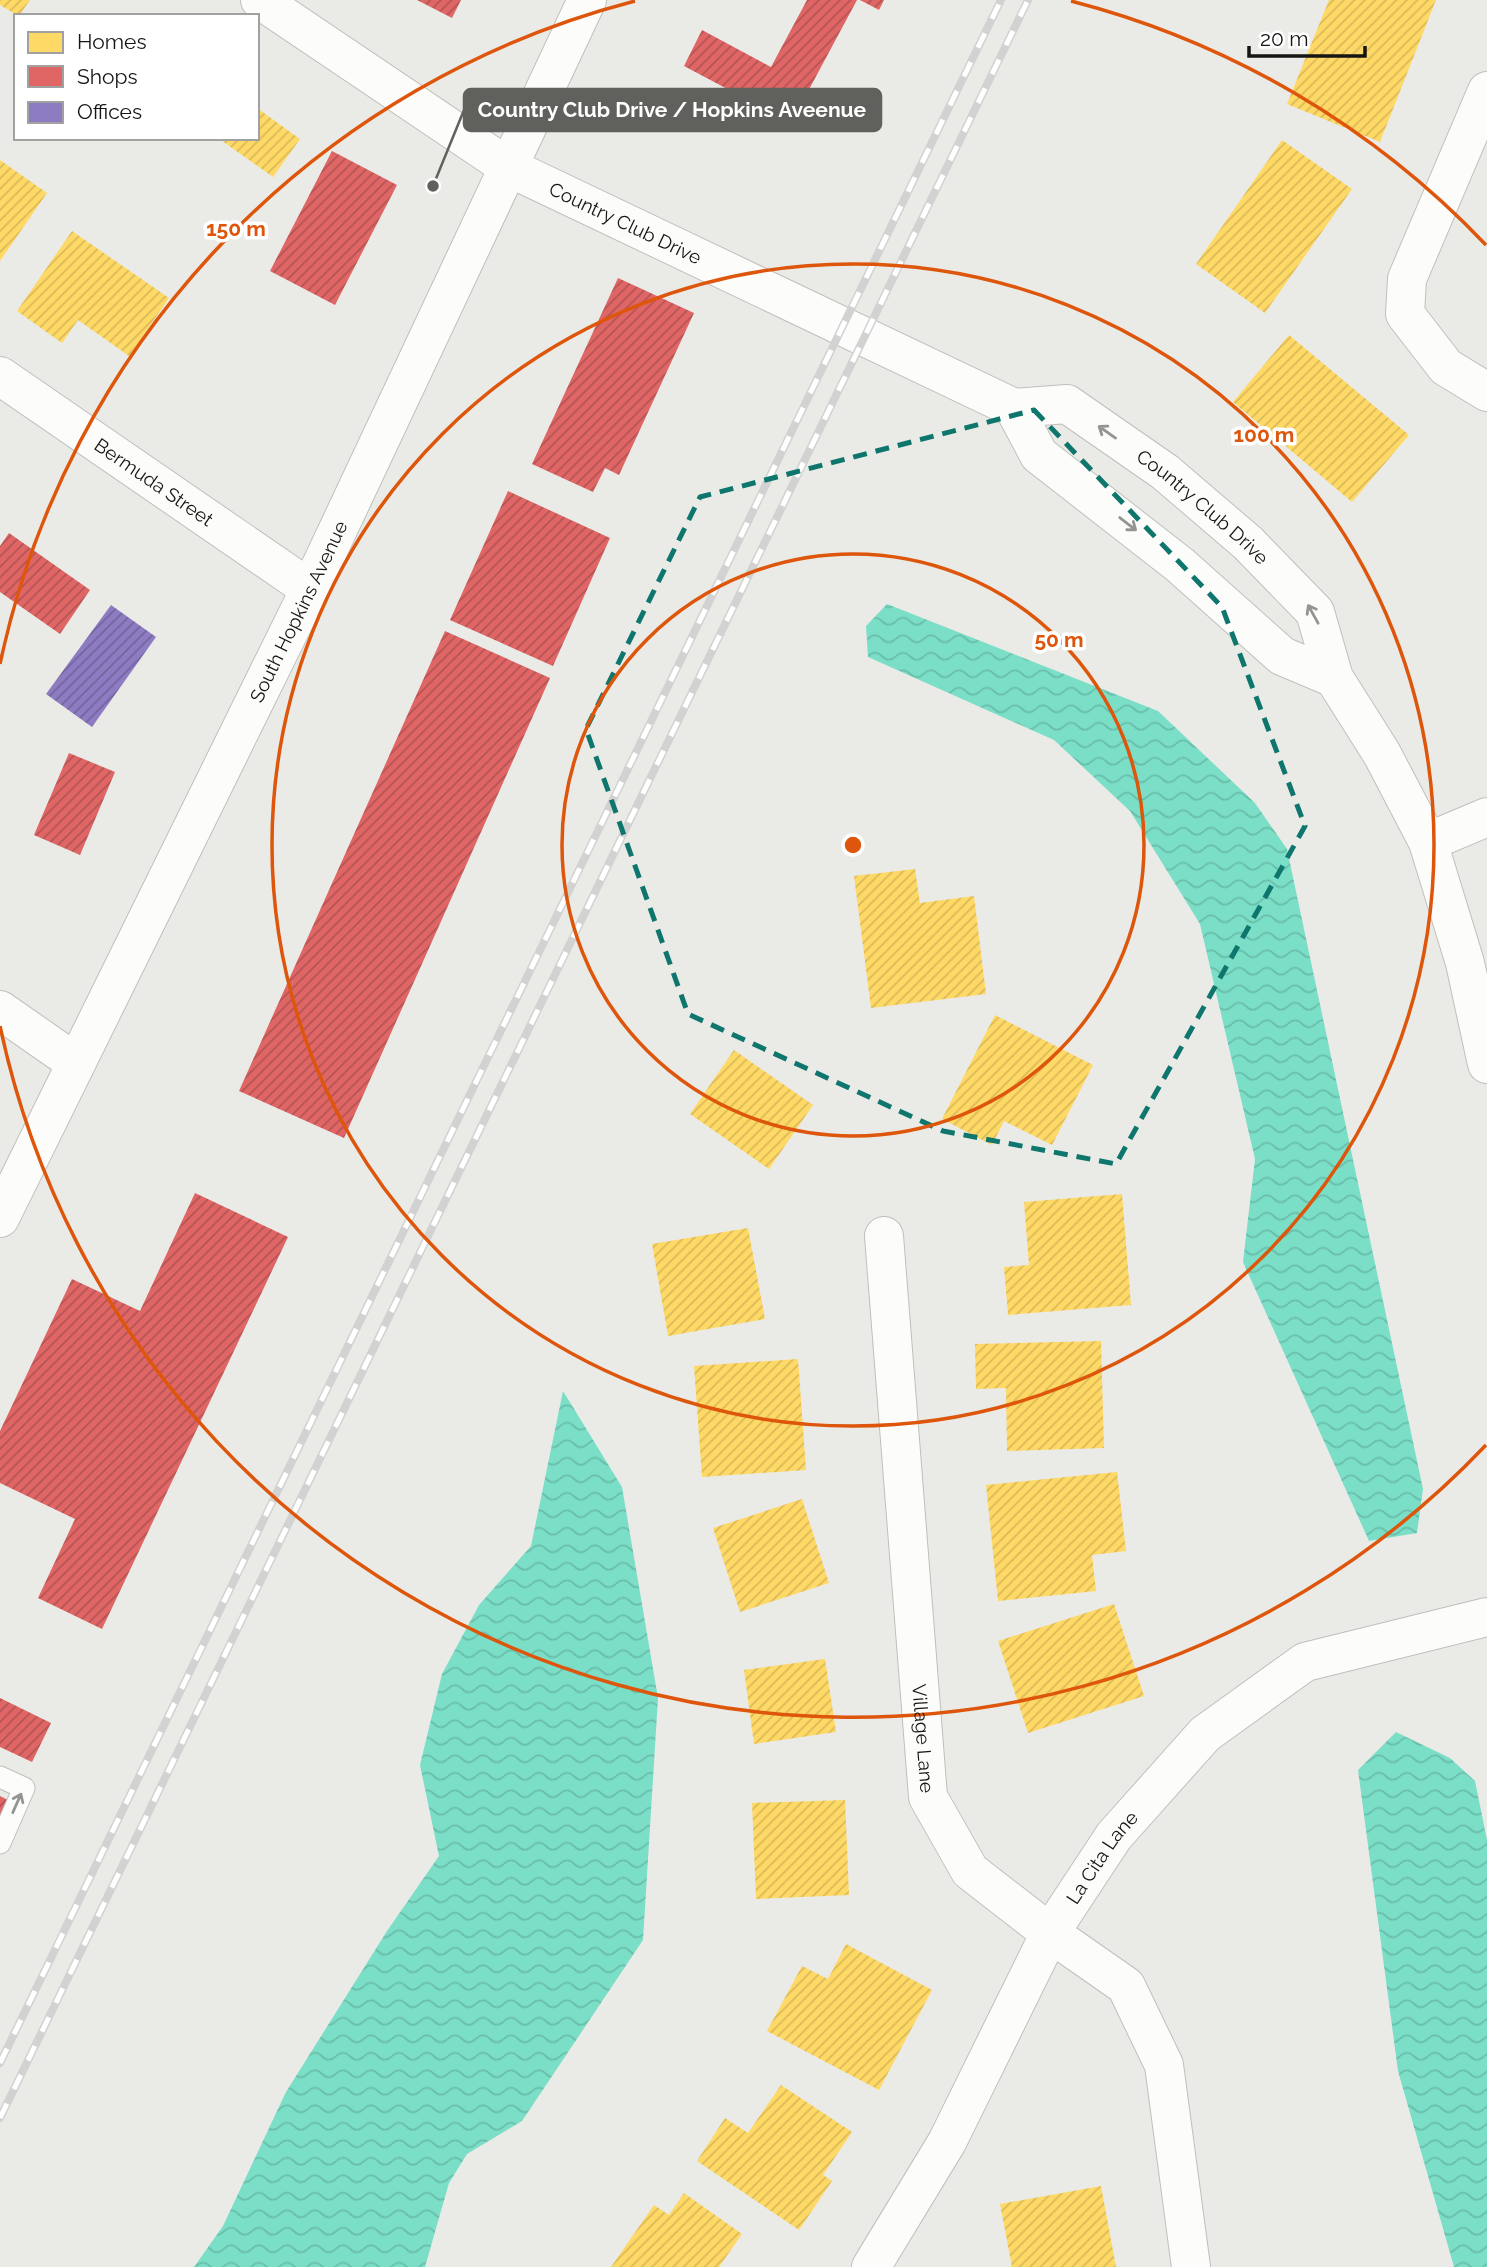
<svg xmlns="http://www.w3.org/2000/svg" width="1487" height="2267" font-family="Raleway,sans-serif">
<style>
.water{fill:url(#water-waves)}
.homes{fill:url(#homes-hatch)}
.shops{fill:url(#shops-hatch)}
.offices{fill:url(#offices-hatch)}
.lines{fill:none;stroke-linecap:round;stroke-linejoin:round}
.lane-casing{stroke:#bfc0bc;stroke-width:23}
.street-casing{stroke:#bfc0bc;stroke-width:40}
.secondary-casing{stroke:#bfc0bc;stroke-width:40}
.lane{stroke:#fcfcfb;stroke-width:21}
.street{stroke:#fcfcfb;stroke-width:38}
.secondary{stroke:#fcfcfb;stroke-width:38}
.rail-casing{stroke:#d1d2d1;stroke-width:8}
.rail{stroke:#fff;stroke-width:5;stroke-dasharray:16;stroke-linecap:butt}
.oneway{stroke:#949493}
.marked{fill:none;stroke:#0f766e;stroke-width:5;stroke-dasharray:14 9;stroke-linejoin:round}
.ring{fill:none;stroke:#dd560c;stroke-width:3.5}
.labels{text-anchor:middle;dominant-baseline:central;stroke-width:7;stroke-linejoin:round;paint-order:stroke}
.street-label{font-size:19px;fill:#151513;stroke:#fff}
.centre{fill:#dd560c;stroke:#fff;stroke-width:3.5}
.ring-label{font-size:21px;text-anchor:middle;font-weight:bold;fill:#dd560c;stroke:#fff;stroke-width:7;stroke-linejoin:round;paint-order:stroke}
.leader{fill:none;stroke:#60605d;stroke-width:2.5}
.callout-dot{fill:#60605d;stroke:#fff;stroke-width:2.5}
.callout{fill:#60605d;stroke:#60605d;stroke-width:2.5}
.callout-label{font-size:21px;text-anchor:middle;font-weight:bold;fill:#fff}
</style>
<defs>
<pattern id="water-waves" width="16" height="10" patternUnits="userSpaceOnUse" patternTransform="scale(1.75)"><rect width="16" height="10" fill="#7bdec7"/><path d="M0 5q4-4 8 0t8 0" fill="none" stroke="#69beaa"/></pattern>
<pattern id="homes-hatch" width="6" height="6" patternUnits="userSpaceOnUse" patternTransform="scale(1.75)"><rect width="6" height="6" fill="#ffd966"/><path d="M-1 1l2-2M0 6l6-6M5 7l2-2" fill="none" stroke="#dab958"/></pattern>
<pattern id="shops-hatch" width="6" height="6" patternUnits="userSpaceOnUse" patternTransform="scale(1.75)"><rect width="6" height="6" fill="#e06666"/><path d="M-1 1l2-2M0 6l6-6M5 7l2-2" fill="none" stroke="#b45353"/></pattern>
<pattern id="offices-hatch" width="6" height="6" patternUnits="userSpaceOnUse" patternTransform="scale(1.75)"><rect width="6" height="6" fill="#8e7cc3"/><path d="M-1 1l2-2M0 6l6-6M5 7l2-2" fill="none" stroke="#73649d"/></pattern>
</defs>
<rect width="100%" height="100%" fill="#eaebe7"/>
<path class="water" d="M887,604L1158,711L1255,803L1287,849L1423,1489L1417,1533L1369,1541L1243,1262L1255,1159L1200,924L1130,811L1054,740L868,657L866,626Z
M563,1391L622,1487L658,1698L643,1940L522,2121L467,2154L449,2183L425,2267H194L223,2226L286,2092L387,1931L439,1856L420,1765L442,1674L479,1605L531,1546Z
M1396,1732L1450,1758L1475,1781L1487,1840V2267H1454L1398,2071L1358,1770Z"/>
<path class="homes" d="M0,0H30L19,16L0,5Z
M1329,0H1436L1380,142L1287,104Z
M257,108L300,139L273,177L218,138H257Z
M1282,140L1352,189L1265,313L1196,264Z
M0,160L47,193L0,261Z
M72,231L169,298L129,356L78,320L62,343L17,311Z
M1289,335L1409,435L1352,502L1233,402Z
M915,869L920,903L974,896L986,994L871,1008L854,876Z
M995,1015L1093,1065L1052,1145L1004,1121L992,1145L942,1119Z
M734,1050L813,1105L769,1169L690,1114Z
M1122,1194L1131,1305L1008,1315L1004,1267L1029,1265L1024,1202Z
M748,1228L765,1319L668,1336L652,1244Z
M1101,1341L1104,1448L1007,1451L1006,1388L976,1389L975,1344Z
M798,1359L806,1470L702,1477L694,1366Z
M1117,1472L1126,1551L1092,1555L1096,1591L998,1601L986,1485Z
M802,1499L829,1583L740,1612L713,1528Z
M1114,1604L1144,1696L1028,1733L998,1641Z
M825,1659L836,1732L754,1744L744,1670Z
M845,1800L849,1895L756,1899L752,1803Z
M846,1944L932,1990L879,2090L767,2031L802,1966L828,1979Z
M781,2085L852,2132L823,2175L832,2181L799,2230L697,2161L725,2118L748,2133Z
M1101,2186L1116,2267H1012L1000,2204Z
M684,2193L742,2234L719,2267H611L654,2205L669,2215Z"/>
<path class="shops" d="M417,0H461L452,18Z
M807,0H857L791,123L684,66L702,30L771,67Z
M860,0H884L879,10Z
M332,151L397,185L335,305L270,271Z
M618,278L694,313L619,475L605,468L593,492L532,464Z
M508,491L610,538L553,666L450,620Z
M9,533L90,590L60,634L0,592V546Z
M445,631L550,678L344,1138L239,1091Z
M69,753L115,772L80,855L34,835Z
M195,1193L288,1237L102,1629L38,1598L75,1519L0,1483V1431L72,1279L140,1311Z
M0,1698L51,1723L32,1762L0,1747Z
M0,1796L8,1800L0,1816Z"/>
<path class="offices" d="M111,605L156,637L92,727L46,694Z"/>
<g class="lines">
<g class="lane-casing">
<path id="lane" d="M0,1777L24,1788L0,1843"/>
</g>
<g class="street-casing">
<g id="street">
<path d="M1487,91L1407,279L1405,314L1446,367L1487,392"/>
<path id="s1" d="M0,376L310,589"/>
<path d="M1428,842L1487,817"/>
<path d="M0,1010L76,1063"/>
<path id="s2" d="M884,1236L928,1797L970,1871L1050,1933L1126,1986L1164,2065L1191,2267"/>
<path id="s3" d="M871,2267L947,2142L1050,1933L1114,1836L1205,1734L1305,1662L1487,1617"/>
</g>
</g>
<g class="secondary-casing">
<g id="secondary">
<path id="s4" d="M260,0L508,167L1014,408L1067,404L1165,472L1248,543L1315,612L1334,678L1382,754L1428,842L1465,963L1487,1064"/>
<path d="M1014,408L1039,455L1180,565L1282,656L1334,678"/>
<path id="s5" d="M0,1218L310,589L587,0"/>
</g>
</g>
<use href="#lane" class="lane"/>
<use href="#street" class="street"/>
<use href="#secondary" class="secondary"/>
<g class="rail-casing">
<path id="rail" d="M0,2063L1001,0
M0,2118L1028,0"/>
</g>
<use href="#rail" class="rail"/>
</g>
<defs><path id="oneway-shaft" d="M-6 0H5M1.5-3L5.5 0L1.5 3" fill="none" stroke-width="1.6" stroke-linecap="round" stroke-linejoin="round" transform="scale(1.75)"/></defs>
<g class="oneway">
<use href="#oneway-shaft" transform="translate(1107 432) rotate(-145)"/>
<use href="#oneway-shaft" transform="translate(1128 524) rotate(38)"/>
<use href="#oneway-shaft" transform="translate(1313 614) rotate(-119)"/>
<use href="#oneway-shaft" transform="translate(17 1803) rotate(-66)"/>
</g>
<path class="marked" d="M1034,410L1222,607L1305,826L1116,1164L943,1131L688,1014L586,729L700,497Z"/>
<g class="ring">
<circle cx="853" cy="845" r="291"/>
<circle cx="853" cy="845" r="581"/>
<path d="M1486 1445A872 872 0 0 1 0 1026M0 664A872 872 0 0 1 635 1M1071 1A872 872 0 0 1 1486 245"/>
</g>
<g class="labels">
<g class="street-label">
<text stroke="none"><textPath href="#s4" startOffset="429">Country Club Drive</textPath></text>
<text stroke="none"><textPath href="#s1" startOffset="187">Bermuda Street</textPath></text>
<text stroke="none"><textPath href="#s4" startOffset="1083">Country Club Drive</textPath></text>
<text stroke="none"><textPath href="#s5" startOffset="676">South Hopkins Avenue</textPath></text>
<text stroke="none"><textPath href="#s2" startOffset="504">Village Lane</textPath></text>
<text stroke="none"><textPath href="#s3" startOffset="471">La Cita Lane</textPath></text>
</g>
</g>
<circle cx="853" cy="845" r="10" class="centre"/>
<g class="ring-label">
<text x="236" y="236">150 m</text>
<text x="1264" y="442">100 m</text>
<text x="1059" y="647">50 m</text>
</g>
<path class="leader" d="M433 186L464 110"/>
<circle class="callout-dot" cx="433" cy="186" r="7"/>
<rect class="callout" x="464" y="89" width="417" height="42" rx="7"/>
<g class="callout-label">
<text x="672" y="117">Country Club Drive / Hopkins Aveenue</text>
</g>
<rect x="14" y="14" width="245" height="126" fill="#ffffff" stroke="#a1a1a1" stroke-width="2"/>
<rect x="28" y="32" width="35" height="21" fill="#ffd966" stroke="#a1a1a1" stroke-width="2"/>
<text x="77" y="49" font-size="21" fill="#151513">Homes</text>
<rect x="28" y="66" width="35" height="21" fill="#e06666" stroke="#a1a1a1" stroke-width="2"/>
<text x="77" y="84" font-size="21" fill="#151513">Shops</text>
<rect x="28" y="102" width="35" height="21" fill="#8e7cc3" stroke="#a1a1a1" stroke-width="2"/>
<text x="77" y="119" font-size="21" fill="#151513">Offices</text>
<path d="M1249 46v10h116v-10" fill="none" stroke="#151513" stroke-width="3.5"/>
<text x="1260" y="46" font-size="21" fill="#151513" stroke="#ffffff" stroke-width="5" paint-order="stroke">20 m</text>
</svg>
